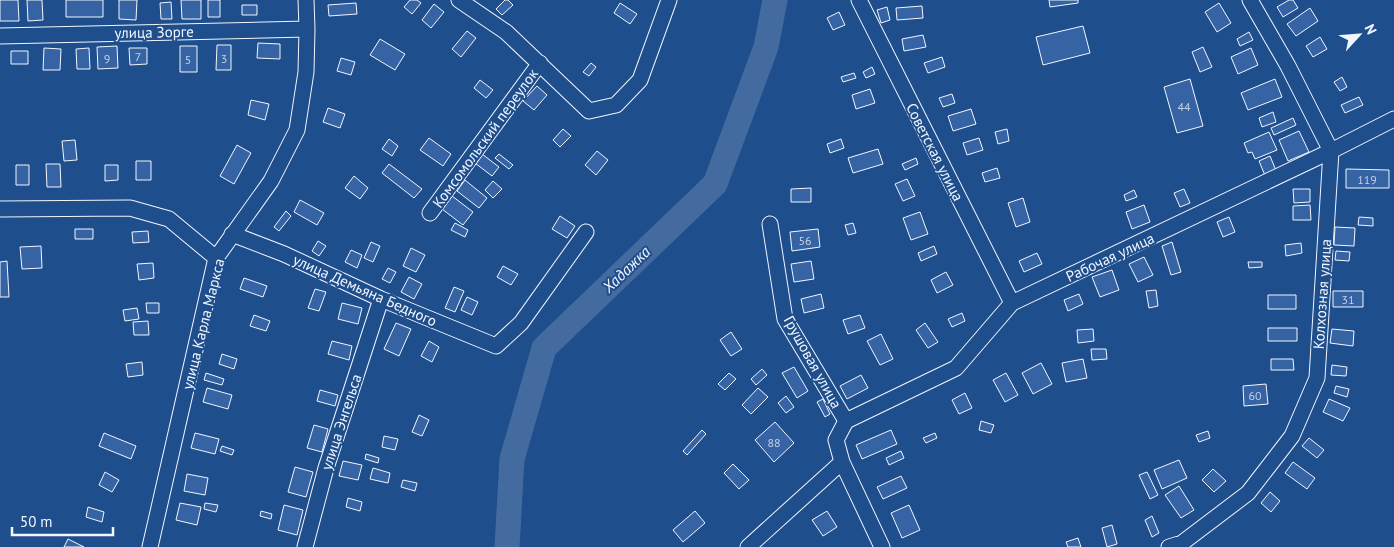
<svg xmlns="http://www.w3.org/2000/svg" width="1394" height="547" font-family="'PT Sans',sans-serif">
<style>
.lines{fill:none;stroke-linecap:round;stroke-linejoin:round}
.river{stroke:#446ba0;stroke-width:25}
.building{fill:#3563a3;stroke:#f2f6ff}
.minor-casing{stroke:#f2f6ff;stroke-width:17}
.minor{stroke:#1f4e8c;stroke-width:15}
.labels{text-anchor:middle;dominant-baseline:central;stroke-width:4;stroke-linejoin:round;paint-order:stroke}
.number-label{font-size:12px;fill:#c3d1e8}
.street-label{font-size:15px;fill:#f2f6ff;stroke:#1f4e8c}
.water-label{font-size:16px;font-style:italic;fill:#f2f6ff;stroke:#1f4e8c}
</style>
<rect width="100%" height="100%" fill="#1f4e8c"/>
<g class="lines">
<path class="river" d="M507,547L512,459L544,348L715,184L766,47L775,0"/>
</g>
<path class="building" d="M0,0H18L19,21H0Z
M27,0H42L43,20L28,21Z
M66,0H103V17H66Z
M119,0H137L136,20L119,19Z
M181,0H201V19H182Z
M208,0H220V17H208Z
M410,0H417L421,3L412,14L404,7Z
M505,0H508L513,5L502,15L496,9Z
M1049,0H1078V3L1050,7Z
M1289,0H1293L1298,8L1283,17L1277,7Z
M171,2L172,19H161L160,3Z
M356,3L357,14L329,16L328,5Z
M620,3L637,14L630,24L614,13Z
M1219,3L1231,23L1217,32L1205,12Z
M434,4L444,12L431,28L422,20Z
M242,5H257V15H242Z
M922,6L923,18L897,20L896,8Z
M887,7L890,20L881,23L877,10Z
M1310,8L1318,21L1296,36L1287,24Z
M839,12L845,25L833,30L827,18Z
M1083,26L1090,53L1043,65L1036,37Z
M467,31L476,38L461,57L452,49Z
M1249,32L1253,40L1240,46L1237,39Z
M923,35L926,47L904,51L902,39Z
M1320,37L1327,49L1313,57L1306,46Z
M380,39L405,54L395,70L370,55Z
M258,43L280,44V59L257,58Z
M217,45H231V70H216Z
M117,46L118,68L98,69L97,47Z
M180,46H197V72H180Z
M1203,47L1212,67L1200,72L1192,52Z
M44,48L61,49L60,70H43Z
M89,48L90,69H77L76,49Z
M129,48H147V64L130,65Z
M1251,48L1258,65L1238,74L1231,57Z
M11,51H28V64H11Z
M942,57L945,67L928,73L924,63Z
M341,58L355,62L351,75L337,71Z
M591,63L596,67L589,76L583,72Z
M872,67L875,74L866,78L863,72Z
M854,73L856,78L843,82L841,77Z
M1342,77L1347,87L1340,91L1334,82Z
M1190,79L1203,126L1177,133L1164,87Z
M1275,79L1282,97L1248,110L1241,93Z
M480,80L493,90L486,98L474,88Z
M537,86L547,95L534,110L523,101Z
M870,89L875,103L856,109L852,95Z
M952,94L955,103L943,107L939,98Z
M1359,97L1363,105L1345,113L1341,105Z
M251,100L269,104L265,120L248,115Z
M328,108L345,114L340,128L323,122Z
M971,109L976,124L953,131L948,116Z
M1273,112L1276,122L1262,127L1259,118Z
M1293,118L1296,125L1274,135L1271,128Z
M563,129L571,136L560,147L553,140Z
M1007,129L1009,141L998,144L995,132Z
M1299,131L1309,152L1288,161L1279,140Z
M1269,132L1277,150L1255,159L1252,152L1248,153L1244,143Z
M429,138L451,154L443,166L420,150Z
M979,138L983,150L967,155L963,143Z
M389,139L398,146L392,156L382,149Z
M841,139L844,148L830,153L827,144Z
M75,140L77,160L64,161L62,141Z
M237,145L251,153L234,184L220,176Z
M878,149L883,164L853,173L848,158Z
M597,151L608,160L596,175L585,165Z
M482,154L499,167L492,176L475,163Z
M499,154L513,165L509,169L495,158Z
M1270,156L1277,173L1266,178L1259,161Z
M916,158L918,164L905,170L902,164Z
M136,161H151V180H136Z
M46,164H60L61,187H47Z
M389,164L422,189L414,198L382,173Z
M16,165H29V185H16Z
M105,165H118V180L105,181Z
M997,168L1000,178L985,182L982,173Z
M1346,169L1389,170V188H1346Z
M354,176L368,188L360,199L345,188Z
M907,179L915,196L903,201L895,184Z
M465,180L487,198L479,208L457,191Z
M493,181L502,189L493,198L485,190Z
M811,188V202H791V189Z
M1184,189L1190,203L1180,207L1174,193Z
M1293,189H1310V202L1294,203Z
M1134,190L1137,197L1126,201L1124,195Z
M452,196L473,212L463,225L442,209Z
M1023,198L1030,222L1016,227L1008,203Z
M300,200L324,213L317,225L294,212Z
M1144,205L1150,222L1132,229L1126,212Z
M1310,205L1311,220H1293V206Z
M286,211L291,216L279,231L274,227Z
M920,212L928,234L911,240L903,218Z
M560,216L575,226L567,238L552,229Z
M1229,217L1235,232L1223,237L1217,222Z
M1359,217L1373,218V226L1358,225Z
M455,223L468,230L465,237L451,230Z
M853,223L856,233L848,235L845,225Z
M1335,227L1355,228L1354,246L1334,245Z
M75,229H93V239H75Z
M818,229L820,247L792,251L790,232Z
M148,231L149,242L133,243L132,232Z
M318,241L326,246L319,256L312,251Z
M371,242L380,246L373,262L364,258Z
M1172,242L1181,272L1171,275L1162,246Z
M1301,243L1302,253L1286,256L1285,245Z
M41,246L42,268L22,269L20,247Z
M934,246L937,254L921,261L918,253Z
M411,248L425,255L416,272L403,266Z
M351,250L362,255L357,268L345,262Z
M1336,251L1350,252L1349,261L1335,260Z
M1037,253L1042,264L1024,272L1019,261Z
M1144,257L1153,275L1138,282L1129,264Z
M7,261L9,297H0V262Z
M811,261L814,279L794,282L791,264Z
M1248,262H1262V267L1249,268Z
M153,263L154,278L139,280L137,264Z
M503,266L518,274L511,285L497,277Z
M388,268L396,272L390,283L382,279Z
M1112,270L1119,290L1100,297L1092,277Z
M946,272L953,285L937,293L931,280Z
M409,277L422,284L414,299L401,292Z
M244,278L267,286L263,297L240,289Z
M454,287L464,291L455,312L445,308Z
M315,289L326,292L319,311L308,308Z
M1156,290L1158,306L1149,308L1146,291Z
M1333,291H1363V307H1333Z
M821,294L824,308L804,313L801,299Z
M1079,294L1083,304L1068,311L1064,300Z
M1268,295H1296V309H1268Z
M467,297L478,302L472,315L461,310Z
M146,303H159V313H147Z
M342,303L362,308L358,324L338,319Z
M137,308L139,319L125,321L123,310Z
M962,313L965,321L952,327L948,319Z
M254,315L270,321L266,331L250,326Z
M860,315L865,328L848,334L843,320Z
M148,321L149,335H134L133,322Z
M396,323L411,329L399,356L384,349Z
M925,323L938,342L928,348L916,330Z
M1268,328H1297V341H1268Z
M1093,329L1094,341L1078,343L1077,330Z
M1332,329L1354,331L1353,346L1330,343Z
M731,332L742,349L731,356L720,340Z
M881,334L893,359L880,365L867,341Z
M332,341L352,346L349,360L328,354Z
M429,341L439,347L432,362L421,356Z
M1091,349H1106L1107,359L1092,360Z
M222,354L237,359L234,369L219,364Z
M1083,359L1087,378L1066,382L1062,363Z
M1271,359H1293L1294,370H1271Z
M142,362L143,375L128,377L126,364Z
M1041,363L1052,384L1033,394L1022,373Z
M1332,365L1347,367L1346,376L1331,375Z
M794,367L808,391L797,398L782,373Z
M762,369L767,375L756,385L751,379Z
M206,373L224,379L222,385L204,380Z
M729,373L736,379L725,390L718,384Z
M1006,373L1018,395L1005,402L993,380Z
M861,375L868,388L847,399L840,386Z
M1266,384L1268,404L1244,406L1243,386Z
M1336,386L1349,389L1347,397L1334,393Z
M207,388L232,395L228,409L203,402Z
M758,388L768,397L751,414L742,405Z
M320,390L338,395L335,406L317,401Z
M965,393L972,408L959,414L952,400Z
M786,396L794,407L786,413L778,403Z
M823,399L830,414L825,417L817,402Z
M1329,399L1350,408L1343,421L1323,412Z
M419,415L429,420L422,436L412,432Z
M981,421L994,425L991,433L979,430Z
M775,422L794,443L774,462L755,440Z
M314,425L328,429L322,452L307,448Z
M702,430L706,434L687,455L683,451Z
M891,430L897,444L862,459L856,445Z
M1208,431L1210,438L1199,442L1196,435Z
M104,433L136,446L131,459L99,446Z
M195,433L219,439L215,454L191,448Z
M935,433L937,438L926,443L923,438Z
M384,436L398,439L395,450L382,447Z
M1309,438L1324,450L1317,458L1302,446Z
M222,446L234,450L232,455L220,451Z
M901,451L904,458L889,465L886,458Z
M366,454L379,458L378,463L365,459Z
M1179,460L1187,478L1162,489L1154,470Z
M343,461L362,465L358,480L339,476Z
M1293,462L1315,478L1307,489L1285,473Z
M733,464L749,480L739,489L724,473Z
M295,467L313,472L306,497L288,492Z
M373,468L390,473L388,483L370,479Z
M1213,469L1226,481L1214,492L1202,480Z
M105,472L119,480L112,492L99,485Z
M1147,472L1158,495L1150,499L1139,475Z
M187,474L208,478L205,495L184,491Z
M901,476L907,488L883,499L877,487Z
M403,480L417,483L415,491L401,487Z
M1179,486L1194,510L1181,518L1165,495Z
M1270,492L1280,501L1271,512L1261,503Z
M348,498L362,502L360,511L346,507Z
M180,503L201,507L197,525L176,520Z
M205,503L218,505L216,512L204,509Z
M284,505L303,510L297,535L278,530Z
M909,505L920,530L902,538L891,513Z
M88,507L104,512L102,522L86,517Z
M261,511L272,514L271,519L260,516Z
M695,511L705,523L683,542L673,530Z
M827,511L837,527L823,536L812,520Z
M1152,516L1159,533L1152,537L1145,520Z
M1112,525L1117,544L1107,547L1102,528Z
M1078,538L1081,547H1068L1066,542Z
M68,539L84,547H64Z"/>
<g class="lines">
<g class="minor-casing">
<path id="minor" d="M459,0L506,32L589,111L616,105L640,80L669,0
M859,0L1012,303
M0,36L307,29
M0,209L130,208L169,219L216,258
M430,213L540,63
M770,224L785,319L846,421L836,440L842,462L882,547
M232,234L284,254L381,299L496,346L521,323L586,232
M846,421L956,368L1012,303L1331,151L1394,119
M150,547L216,258L271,181L297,130L306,72L307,29L306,0
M305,547L326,468L381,299
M748,547L842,462
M1169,547L1182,543L1248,493L1292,436L1317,378L1331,151L1288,66L1250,0"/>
</g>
<use href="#minor" class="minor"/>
</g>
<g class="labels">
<g class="number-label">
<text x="138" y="56">7</text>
<text x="107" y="58">9</text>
<text x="224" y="58">3</text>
<text x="188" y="59">5</text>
<text x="1184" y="106">44</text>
<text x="1367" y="179">119</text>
<text x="805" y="240">56</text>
<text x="1348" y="299">31</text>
<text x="1255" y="395">60</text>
<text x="774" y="442">88</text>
</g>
<g class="street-label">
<text transform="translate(154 32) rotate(-1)">улица Зорге</text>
<text transform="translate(485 138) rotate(-54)">Комсомольский переулок</text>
<text transform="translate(935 152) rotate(63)">Советская улица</text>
<text transform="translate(1110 257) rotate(-25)">Рабочая улица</text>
<text transform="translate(365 290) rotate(24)">улица Демьяна Бедного</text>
<text transform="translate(1322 294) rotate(-86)">Колхозная улица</text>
<text transform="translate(203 324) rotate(-76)">улица Карла Маркса</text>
<text transform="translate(813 362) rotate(61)">Грушовая улица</text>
<text transform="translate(341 422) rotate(-72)">улица Энгельса</text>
</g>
<g class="water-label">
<text transform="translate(626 269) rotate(-44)">Хадажка</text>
</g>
</g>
<g transform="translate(1359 35) rotate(64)" stroke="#1f4e8c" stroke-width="4" paint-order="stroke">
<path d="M0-4L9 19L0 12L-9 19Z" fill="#f2f6ff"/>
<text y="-8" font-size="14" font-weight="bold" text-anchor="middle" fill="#f2f6ff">N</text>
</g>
<path d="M12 527v8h101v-8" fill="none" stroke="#f2f6ff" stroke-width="2.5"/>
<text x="20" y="527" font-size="15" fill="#f2f6ff" stroke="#1f4e8c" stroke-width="4" paint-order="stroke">50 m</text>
</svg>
